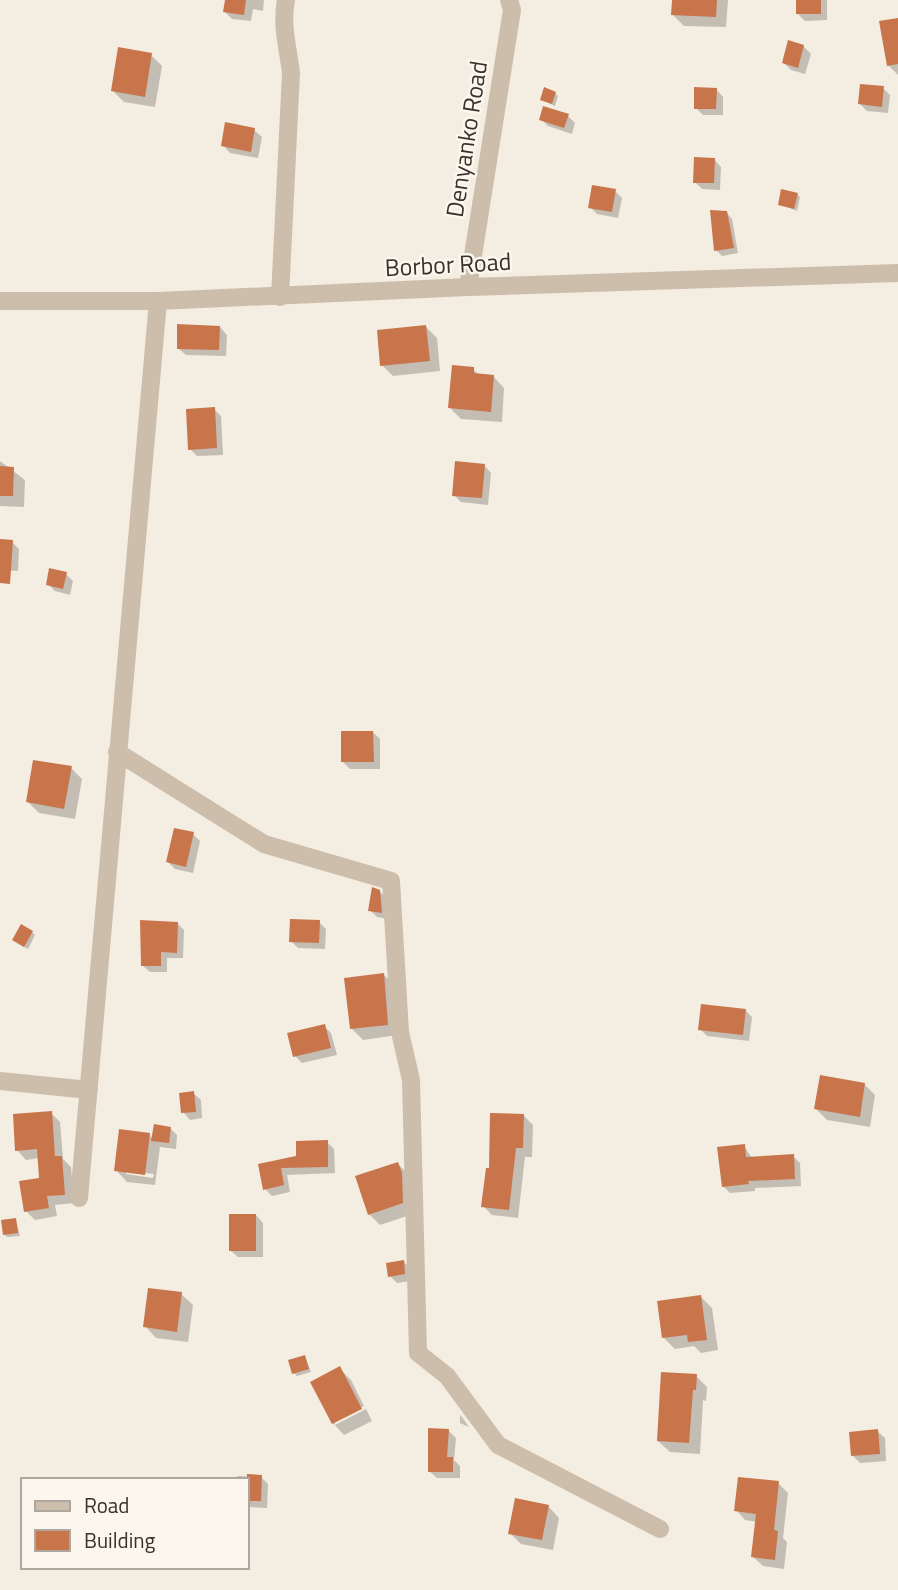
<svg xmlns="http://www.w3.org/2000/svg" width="898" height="1590" font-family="'Titillium Web',sans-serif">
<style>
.shadow{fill:#0003;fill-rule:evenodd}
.building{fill:#c8754b}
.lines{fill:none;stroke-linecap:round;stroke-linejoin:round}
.street{stroke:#cdbeac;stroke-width:18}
.labels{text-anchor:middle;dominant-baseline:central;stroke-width:5;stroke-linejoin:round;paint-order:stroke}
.street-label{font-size:24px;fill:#3b312b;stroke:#fbf6ee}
</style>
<rect width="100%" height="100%" fill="#f4ede1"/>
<path class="shadow" d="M226,0H264L263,11L253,9L251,21L232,19L225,12Z
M674,0H728L726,27L684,26L673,15Z
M798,0H827V20L805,21L798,14Z
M898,20V75L888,65Z
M803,46L811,54L805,74L791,70L784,63Z
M151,55L162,66L155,107L124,102L113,91Z
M883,88L890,95L888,113L867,111L859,103Z
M716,89L723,97V115H703L696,108Z
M555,93L558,96L555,106L542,100Z
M568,116L575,123L572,134L548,126L541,119Z
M254,130L262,137L258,158L230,153L223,145Z
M714,159L721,167L720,190L702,189L695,182Z
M615,191L622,198L618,218L597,214L590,207Z
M797,194L800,197L797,211L780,204Z
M727,213L732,219L738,253L722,256L716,250Z
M220,327L227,335L226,356L186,355L178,348Z
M426,327L437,338L440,371L393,376L382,365Z
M473,369L480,376H493L504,388L502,422L461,419L450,408Z
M214,409L221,416L223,455L197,456L190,449Z
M0,461L25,480L24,507L0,506Z
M484,465L491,473L488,505L461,502L454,495Z
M0,541L12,542L19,549L18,571L0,570Z
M66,574L73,581L70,595L55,591L48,584Z
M373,732L380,739V769H350L343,762Z
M71,768L82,779L75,819L39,813L28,802Z
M193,834L200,841L193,873L175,869L168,862Z
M379,891L387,899L388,919L377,917L370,910Z
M319,922L326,929L325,949L298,948L291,941Z
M177,923L184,930L183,958H167V972H150L143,966Z
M32,932L35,935L28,949L17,943Z
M384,975L395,986L398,1035L363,1040L352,1029Z
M745,1010L752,1017L749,1041L707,1036L700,1029Z
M324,1026L331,1033L337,1055L302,1063L295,1056Z
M864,1084L875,1095L870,1127L827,1120L816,1109Z
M193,1093L201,1100L202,1118L190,1120L183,1112Z
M51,1113L60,1122L63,1159L71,1167L74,1203L55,1205L57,1216L35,1220L26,1211L41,1179L39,1158L26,1160L17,1150Z
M523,1115L533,1125L532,1157H525L518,1218L492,1215L483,1206L490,1170Z
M170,1128L177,1135L176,1149L160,1147L155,1185L127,1182L116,1170L149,1135L153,1139ZM126,1171L154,1174L153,1178L126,1174Z
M327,1142L334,1149L335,1173L287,1175L290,1192L272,1196L265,1189L260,1165L298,1157Z
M744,1146L752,1158L793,1156L800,1163L801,1186L755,1188V1191L730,1193L723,1186Z
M398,1164L409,1175L413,1214L380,1225L369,1214Z
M256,1215L263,1223V1257H238L230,1250Z
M16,1220L20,1236L7,1237L4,1234Z
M404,1262L411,1269V1281L397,1283L390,1276Z
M181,1294L193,1305L188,1342L156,1338L145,1326Z
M701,1297L712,1308L718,1350L701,1353L694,1346L675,1349L664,1338Z
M305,1357L311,1372L297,1376L294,1373Z
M340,1369L351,1380L364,1406L335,1421V1425L366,1409L372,1421L344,1435L333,1423L313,1382Z
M696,1376L707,1387L706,1401L703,1400L700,1454L670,1452L658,1441Z
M460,1415L462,1417L469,1427L460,1423Z
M449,1431L456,1438L454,1460L460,1466V1478H437L429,1471Z
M877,1431L885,1438L886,1461L860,1463L853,1456Z
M237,1476L261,1477L268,1484L267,1508L247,1507V1480H236Z
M778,1483L788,1493L783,1538L787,1542L784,1569L763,1566L753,1557L757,1522L745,1520L736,1510Z
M548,1506L559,1518L553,1550L521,1544L510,1533Z"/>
<path class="building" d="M225,0H246L244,15L223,12Z
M672,0H717L716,17L671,15Z
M796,0H821V14H796Z
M898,18V64L887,66L879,21Z
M788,40L804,45L798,68L782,63Z
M118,47L152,53L145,97L111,91Z
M860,84L884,86L882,107L858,104Z
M544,87L556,92L552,104L540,100Z
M694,87L717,88L716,109H694Z
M543,106L569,114L564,128L539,120Z
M225,122L255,128L251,152L221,146Z
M694,157L715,158L714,183H693Z
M592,185L616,189L612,212L588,208Z
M781,189L798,193L794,209L778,205Z
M710,210L727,211L734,248L714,251Z
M177,324L220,326L219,350L177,349Z
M426,325L430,361L380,366L377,330Z
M452,365L474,367V373L494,375L491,412L448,408Z
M215,407L217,448L188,450L186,409Z
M455,461L485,464L482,498L452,496Z
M0,466L14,467L13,496H0Z
M0,539L13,540L10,584L0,583Z
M49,568L67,572L63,589L46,585Z
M341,731H373L374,762H341Z
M33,760L72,766L64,809L26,802Z
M174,828L194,832L186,867L166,862Z
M372,887L380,890L382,913L368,911Z
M290,919L320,920L319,943L289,942Z
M140,920L178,922L177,953L161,952V966H141Z
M21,924L33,931L24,947L12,940Z
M384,973L388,1025L350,1029L344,978Z
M701,1004L746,1009L743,1035L698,1030Z
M325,1024L331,1048L293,1057L287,1033Z
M820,1075L865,1083L860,1117L814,1109Z
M194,1091L196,1112L181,1113L179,1093Z
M52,1111L55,1156H62L65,1195L47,1196L49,1208L24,1212L19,1181L39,1178L37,1149L15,1151L13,1114Z
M490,1113L524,1114L523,1148H516L509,1210L481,1207L486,1168H489Z
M154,1124L171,1127L169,1143L151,1141Z
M119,1129L150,1133L145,1175L114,1171Z
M328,1140V1167L281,1168L284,1185L263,1190L258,1164L296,1156V1141Z
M745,1144L746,1157L794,1154L795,1179L748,1181L749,1184L722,1187L717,1147Z
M398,1162L402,1173L403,1203L368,1215L355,1176Z
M229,1214H256V1251H229Z
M16,1218L18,1233L3,1235L1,1220Z
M404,1260L405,1274L388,1277L386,1263Z
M148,1288L182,1292L177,1332L143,1327Z
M701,1295L707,1340L688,1342L687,1335L662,1338L657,1301Z
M305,1355L309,1369L292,1374L288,1360Z
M340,1366L362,1409L332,1424L310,1382Z
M661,1372L697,1374L696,1390H693L689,1443L657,1441Z
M428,1428L449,1429L447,1457H453V1472H428Z
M878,1429L880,1454L851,1456L849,1432Z
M247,1474L262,1475L261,1501H247Z
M738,1477L779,1481L774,1530L778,1531L775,1560L751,1557L756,1514L734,1511Z
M515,1498L549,1505L542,1540L508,1534Z"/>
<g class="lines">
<path class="street" d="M468,287L512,10L509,0
M280,297L291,73C288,47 281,26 286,0
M0,301H158L468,287L898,273
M117,752L264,844L391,881L400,1032L411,1080L418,1353L447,1376L498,1445L660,1529
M0,1081L89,1090
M79,1198L158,301"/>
</g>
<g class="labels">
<g class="street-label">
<text transform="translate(466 139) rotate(-81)">Denyanko Road</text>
<text transform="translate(448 264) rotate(-3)">Borbor Road</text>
</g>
</g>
<rect x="21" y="1478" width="228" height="91" fill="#fbf6ee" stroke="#aea7a0" stroke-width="2"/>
<rect x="35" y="1501" width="35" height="10" fill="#cdbeac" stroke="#aea7a0" stroke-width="2"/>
<text x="84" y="1513" font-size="21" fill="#3b312b">Road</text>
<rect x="35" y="1530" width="35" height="21" fill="#c8754b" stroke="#aea7a0" stroke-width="2"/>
<text x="84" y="1548" font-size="21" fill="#3b312b">Building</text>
</svg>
